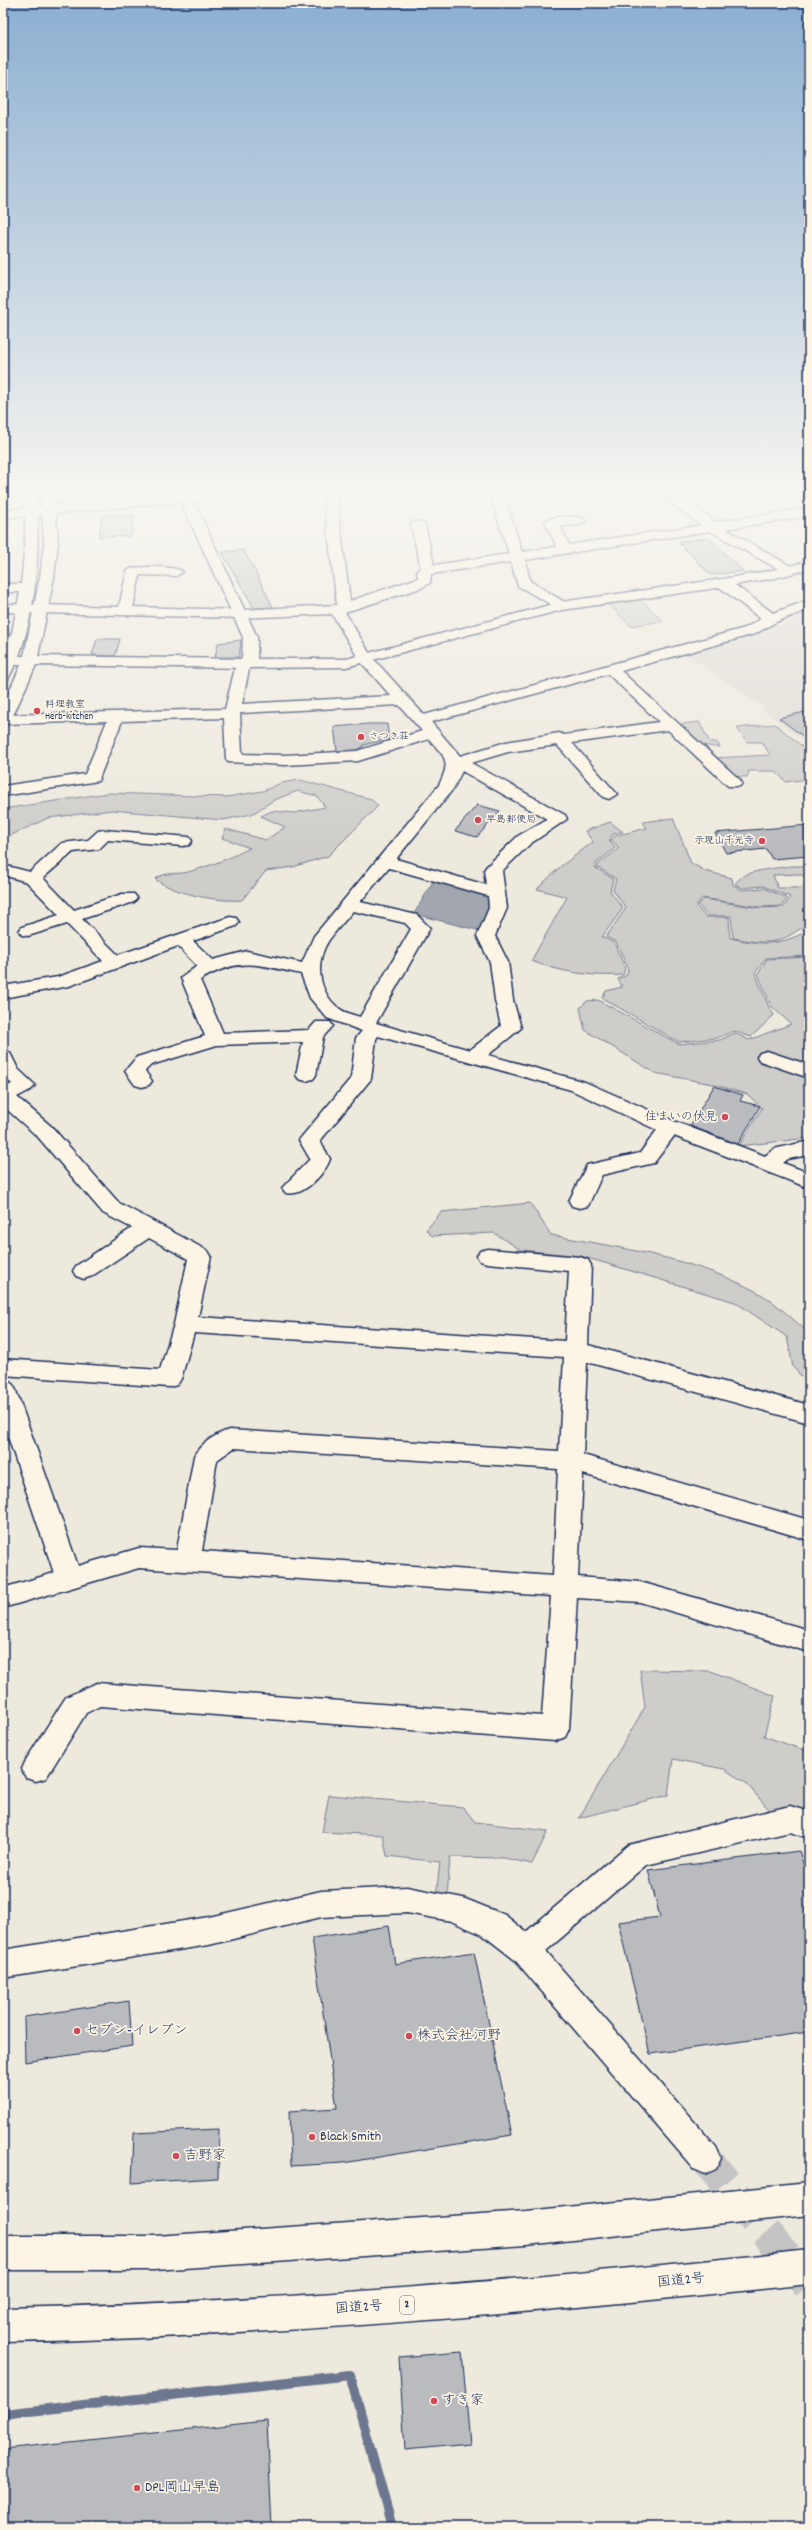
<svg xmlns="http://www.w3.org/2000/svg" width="812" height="2530" font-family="Dekko,'Klee One',sans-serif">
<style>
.built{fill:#dedbd4}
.green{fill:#cfcdca;stroke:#757e94}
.water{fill:#a2a7af;stroke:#6c778f}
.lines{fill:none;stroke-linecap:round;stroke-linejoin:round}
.stream{stroke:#6c778f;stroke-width:10}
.building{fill:#babbbe;stroke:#1b2f5e}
.street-tunnel{stroke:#c4c4c4;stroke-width:32;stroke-dasharray:32 16;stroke-linecap:butt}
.street-casing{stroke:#1b2f5e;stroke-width:3}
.secondary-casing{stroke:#1b2f5e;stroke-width:3}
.highway-casing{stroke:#1b2f5e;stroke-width:3}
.street{fill:#fcf5e5;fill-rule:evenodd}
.secondary{fill:#fcf5e5;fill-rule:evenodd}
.highway{fill:#fcf5e5;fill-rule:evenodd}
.poi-dot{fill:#d1495b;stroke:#fcf5e5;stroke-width:1.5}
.labels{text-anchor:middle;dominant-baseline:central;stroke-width:3.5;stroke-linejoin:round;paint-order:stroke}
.far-poi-label{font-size:10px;fill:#1b2f5e;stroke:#fcf5e5;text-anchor:start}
.shield{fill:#fcf5e5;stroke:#5e6a86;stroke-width:1}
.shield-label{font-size:11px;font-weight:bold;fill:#1b2f5e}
.poi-label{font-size:12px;fill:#1b2f5e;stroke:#fcf5e5;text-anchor:end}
.near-poi-label{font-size:14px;fill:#1b2f5e;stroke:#fcf5e5;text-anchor:start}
.near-street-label{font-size:14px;fill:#1b2f5e;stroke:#fcf5e5}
</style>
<rect width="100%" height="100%" fill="#eee9dd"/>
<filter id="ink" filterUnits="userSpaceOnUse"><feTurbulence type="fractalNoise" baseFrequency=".025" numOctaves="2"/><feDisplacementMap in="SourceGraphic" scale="8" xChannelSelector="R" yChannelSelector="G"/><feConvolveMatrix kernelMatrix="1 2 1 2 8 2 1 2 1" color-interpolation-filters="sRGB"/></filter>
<g filter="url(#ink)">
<path class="built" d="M809,608V745L761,708L766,707L757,703L687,655L689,650L766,627L786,623L785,618Z"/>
<path class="green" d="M639,598L663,621L631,626L607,603Z
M699,722L710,742H717L720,747C712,748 705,744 696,745L675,725Z
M775,724L809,752V779L786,782L775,771H749L747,777L729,776L714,758L770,755L762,742H747L737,728Z
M300,780L371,799L378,806L328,856L293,867L266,871L242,900C218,902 175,894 155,879C167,871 176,875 188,872C210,866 230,858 250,848L222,838L226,829L266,840L285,827L261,816L272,811L294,813L325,807L317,796L298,791L274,800L252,814L223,820L112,810L48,818L3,839V809L108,793L226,797L263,791L281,783Z
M673,818L691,863L705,871L732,878L733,885L742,890L764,888L787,898L782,906L759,907L702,898L696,906L706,917H729L730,938C759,944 776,947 803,933L809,935V956L766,958L755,973L769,1007L774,1015L751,1037L734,1031L717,1038L679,1042L602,998L606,991L622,987L618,979L627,975L628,969L616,942L606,937L626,908L613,890L616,879L596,866L619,848L611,840L615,836L647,828L643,822Z
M610,822L623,832L613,834L609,841L615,848L593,866L613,879L610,891L623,908L602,937L614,943L625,968L623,975C592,977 560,972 531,961L567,897L537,889L560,867L593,842L585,831Z
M791,866H809V878L799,874L773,875L778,888H801L809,880V934L801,928C775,947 763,943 733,938L731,916H708L698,905L704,899L759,908L784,907L790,897L763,886L742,888L735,884C744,869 775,869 791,866Z
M809,957V1138L739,1146L762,1108L747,1094L712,1084L655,1073L585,1030L580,1008L587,1001L598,1000L679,1044L720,1040L735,1033L749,1040L791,1024L771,1006L758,974L767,959Z
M530,1203L551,1235C621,1248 695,1258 759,1293C777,1303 793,1320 809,1333V1385L793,1367L787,1337L735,1302L581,1256L521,1250L494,1233L432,1236L426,1230L441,1212Z
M640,1670L711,1671L775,1696L764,1736L809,1752V1814L771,1812L746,1783L724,1769L673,1759L668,1795L579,1818L645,1707Z
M329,1795L463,1807L475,1822L548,1831L532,1864L504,1858L450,1857L447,1898L436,1897L440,1862L387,1856L383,1835L322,1832Z"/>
<path class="water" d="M435,878L491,896L492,909L481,931L414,914Z"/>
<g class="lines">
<path class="stream" d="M3,2414L350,2375L392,2527"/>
</g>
<path class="building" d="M102,515H134L131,536L99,537Z
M709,538L743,571L711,575L678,542Z
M243,550L254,569L273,607L254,608L222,552Z
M97,639H120L115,656L92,655Z
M241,640L239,657H215L218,643Z
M809,711V741L779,718Z
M368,724H387L389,739L363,745V747L357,750L337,751L334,727Z
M477,805L500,811L477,837L455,831Z
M809,825V856L772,859L766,849L726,853L715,833Z
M714,1086L743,1095L740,1101L760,1106L738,1144L690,1126Z
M799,1851L809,1881V2032L650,2054L618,1922L660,1917L648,1870Z
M389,1926L395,1964L474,1952L512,2135L343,2163L291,2166L289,2111L337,2108L312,1938Z
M129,2001L132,2046L25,2062L24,2017Z
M219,2129L218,2178L132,2183L134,2133Z
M462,2352L470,2444L405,2450L399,2357Z
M267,2421L272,2527H3V2449Z"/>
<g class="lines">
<path class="street-tunnel" d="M705,2158L809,2285"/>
<g class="street-casing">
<path id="street" d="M187,493H240L234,497L3,518V510Z
M323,493H336L350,601L418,578L417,571L421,568L411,525L413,522H423L425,525L434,565L509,554L490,493H503L522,552L557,547L545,522C550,515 581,514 586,521L579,525L560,526L569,545L701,525L667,500L664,493H677L715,522L809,508V516L726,529L792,567L794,570L792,573L787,574L710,531L525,560L530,581L566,603L568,606L561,610L518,586L511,562L431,574L430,583L421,588L345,612L371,656L424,715L745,628L761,619L718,586L716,583L718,580H728L773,613L809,600V609L776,622L755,634L621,671L740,780L742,783L740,786H728L668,730L572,743L617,794L609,799L603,797L557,745L508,752L471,763L565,815L567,819L530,844L502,871L507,908L495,936L508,962L513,1000L521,1028L488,1055L585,1082L676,1122L765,1156L774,1149L809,1141V1155L788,1159L783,1163L809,1173V1188L674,1136L654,1163L602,1175L588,1206L580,1208L572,1206L569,1201L587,1165L640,1153L657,1130L571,1090L378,1036L376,1039L371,1079L320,1141L330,1159L328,1164C320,1178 302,1197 286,1193L282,1188L310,1159L299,1140L351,1078L356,1038L362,1031L327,1018L310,998L301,974C258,965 241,956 200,980L223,1033L309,1030L316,1022H330L333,1026L323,1037L316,1075L313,1079L306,1081L299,1079L296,1075L303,1042L217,1045L151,1065L145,1071L152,1081L149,1085L142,1087L135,1085L125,1071L137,1057L205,1036L181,978L197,966L178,946L69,986L3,998V986L58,977L103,961L67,924L28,936L22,935L19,931L22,927L59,915L27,882L3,875V865L30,872L62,843L88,840L98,831L104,830L189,837L192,841L189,845L183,846L108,840L99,849L73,852L43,878L74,910L122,894H134L137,898L134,902L82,919L118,955L230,917L236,918L239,922L236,926L193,941L213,960L247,951L302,963L314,936L439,785C451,761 446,758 429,739L358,761L285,765L228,762L226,759L224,718L122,721L98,781L3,796V786L85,774L107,721L4,724L3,715L225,709L236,664L243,660L250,664L242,704L391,696L360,661L332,614L239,618L3,612V604L119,607L127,571C132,565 178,566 183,572L176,576L140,575L133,607L239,610L337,605ZM608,674L659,722L564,735L559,733L506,742L460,756L431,722ZM399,705L422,731L357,751L285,755L242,754L240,713ZM462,771L547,819L518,836L487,866L484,870L486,885L396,859L453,789ZM389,868L488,896L489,908L477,936L490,962L495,1000L501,1026L470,1050L376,1023L430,928L417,915L360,902ZM353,911L405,923L411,929L360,1017C354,1015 345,1013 340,1009C318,993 314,963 329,940C336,930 345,921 353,911Z
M3,584H27L34,588L27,592H3Z
M3,1051L10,1053L18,1069L35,1085L32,1089L17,1097L52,1127L119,1203L208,1251L211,1256L198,1317L565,1341L569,1271L488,1263L480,1261L477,1256L480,1251L488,1249L580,1257L588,1260L591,1265L588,1345L809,1405V1423L587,1362L583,1455L809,1520V1540L583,1474L578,1577L640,1582L809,1630V1652L640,1602L577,1598L569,1729L565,1737L555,1741L100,1706L86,1713L46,1778L36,1781L26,1778L22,1769L26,1760L66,1697L97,1683L542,1716L551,1596L139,1568L3,1608V1588L54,1573L3,1422V1379L11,1382L15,1388L78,1566L139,1548L177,1550L194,1456C200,1444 216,1434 229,1430L559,1451L564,1357L194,1333L181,1379L177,1385L169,1387L3,1375V1359L160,1370L174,1324L188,1259L149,1238L92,1276L84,1279L76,1276L73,1271L76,1266L132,1228L103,1213L38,1137L3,1106V1088L12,1084L3,1076ZM234,1448L558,1469L553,1576L202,1551L217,1460Z
M767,1051L809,1065V1078L760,1061L757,1057L760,1053Z
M790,1806L809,1812V1838L790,1832L646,1865L546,1951L716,2147L721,2158L716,2169L705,2174L694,2169L515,1960L483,1935L451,1921L407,1913L321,1917L209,1945L3,1978V1950L209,1917L321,1891L407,1887L463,1898L505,1915L526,1932L628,1845Z"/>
</g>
<g class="secondary-casing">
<path id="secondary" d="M25,493H37C39,548 38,604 19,656H24L40,577L44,543L41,493H54L58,543L54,577L38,656L242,659L243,637L177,493H190L257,637V659H346L561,602L723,579L774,570L809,561V569L775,578L723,587L562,610L346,667L249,668L36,665L11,720L3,725V705L21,665H15L8,679L3,681V656L12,632L21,587L25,540Z"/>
</g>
<g class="highway-casing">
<path id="highway" d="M809,2183V2215L526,2245L155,2270H3V2236H155L526,2211Z
M809,2250V2284C541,2312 273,2337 3,2342V2308C273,2303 541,2278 809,2250Z"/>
</g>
<use href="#street" class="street"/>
<use href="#secondary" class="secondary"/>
<use href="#highway" class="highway"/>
</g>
</g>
<linearGradient id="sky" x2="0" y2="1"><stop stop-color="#8cafd1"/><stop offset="0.58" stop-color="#f7f5f0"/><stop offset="1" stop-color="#f7f5f0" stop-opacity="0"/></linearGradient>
<rect width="812" height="848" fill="url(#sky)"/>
<g class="poi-dot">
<circle cx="37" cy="711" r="4"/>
<circle cx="361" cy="737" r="4"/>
<circle cx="478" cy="820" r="4"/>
<circle cx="762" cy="841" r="4"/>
<circle cx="725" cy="1117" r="4"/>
<circle cx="77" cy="2031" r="4"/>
<circle cx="409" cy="2036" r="4"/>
<circle cx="312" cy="2137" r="4"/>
<circle cx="176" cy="2156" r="4"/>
<circle cx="434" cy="2401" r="4"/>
<circle cx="137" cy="2488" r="4"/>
</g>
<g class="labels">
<g class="far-poi-label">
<text x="45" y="705">料理教室<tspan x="45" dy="12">Herb-kitchen</tspan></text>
<text x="369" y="737">さつき荘</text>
<text x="486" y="820">早島郵便局</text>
<text x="754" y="841" text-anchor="end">示現山千光寺</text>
</g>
<rect class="shield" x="400" y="2296" width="14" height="18" rx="3"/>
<g class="shield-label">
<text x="407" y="2305">2</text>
</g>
<g class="poi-label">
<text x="717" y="1117">住まいの伏見</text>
</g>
<g class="near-poi-label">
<text x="85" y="2031">セブン-イレブン</text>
<text x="417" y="2036">株式会社河野</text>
<text x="320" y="2137">Black Smith</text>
<text x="184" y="2156">吉野家</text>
<text x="442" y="2401">すき家</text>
<text x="145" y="2488">DPL岡山早島</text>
</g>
<g class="near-street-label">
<text transform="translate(681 2281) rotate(-6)">国道2号</text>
<text transform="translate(359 2308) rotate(-4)">国道2号</text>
</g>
</g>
<rect width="812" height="2530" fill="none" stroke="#fcf5e5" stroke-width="16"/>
<rect x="8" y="8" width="796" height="2514" fill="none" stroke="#1b2f5e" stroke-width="1.5" filter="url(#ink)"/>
</svg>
